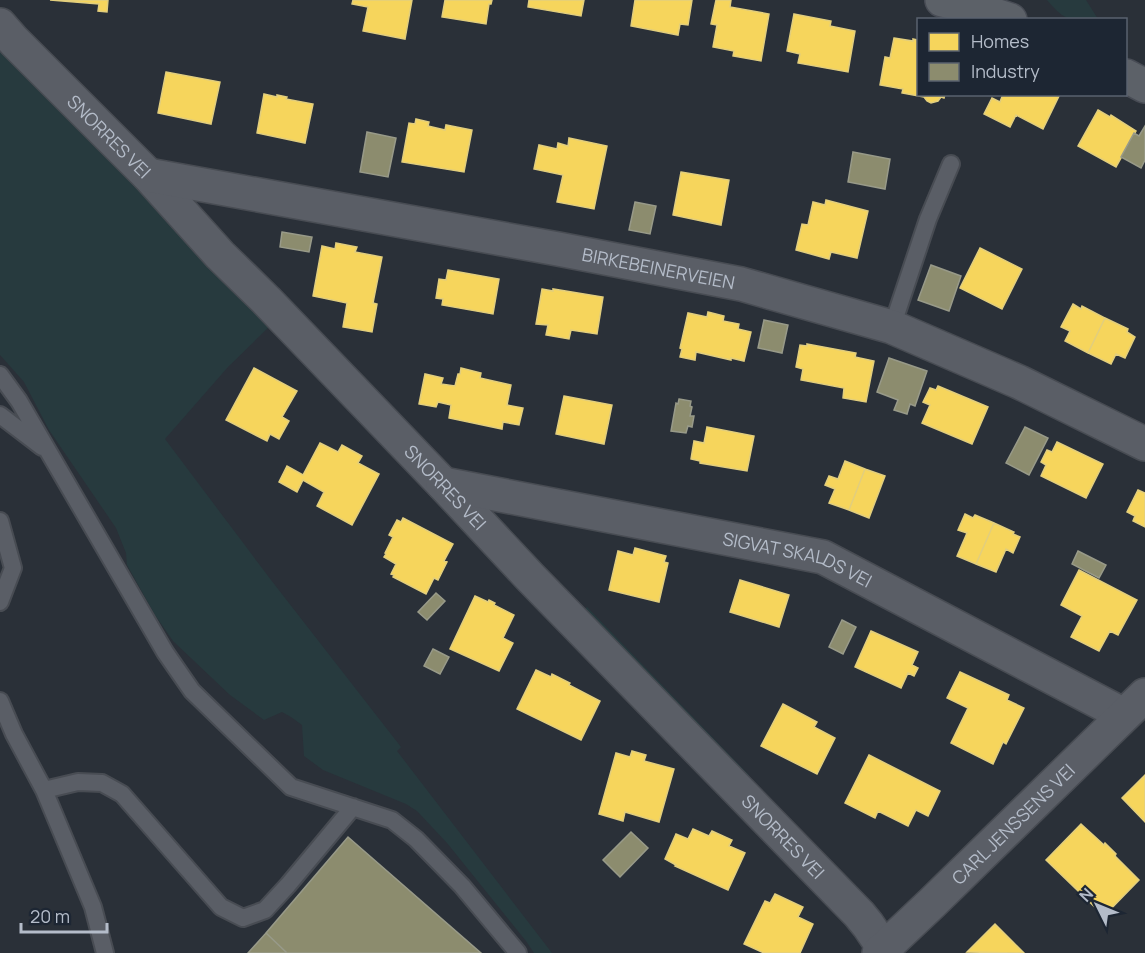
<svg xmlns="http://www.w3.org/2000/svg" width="1145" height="953" font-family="Manrope,sans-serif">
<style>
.green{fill:#273a3e}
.homes{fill:#f6d55c;stroke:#e2ce7d;stroke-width:1.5}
.industry{fill:#8c8c6e;stroke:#989a89;stroke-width:1.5}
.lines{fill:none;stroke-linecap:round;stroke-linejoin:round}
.service-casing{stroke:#484c53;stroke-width:20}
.minor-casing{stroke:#484c53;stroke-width:36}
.primary-casing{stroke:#484c55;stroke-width:36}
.service{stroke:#5a5e66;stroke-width:16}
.minor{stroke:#5a5e66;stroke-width:33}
.primary{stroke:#5c6168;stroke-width:33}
.labels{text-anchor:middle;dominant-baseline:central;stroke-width:6;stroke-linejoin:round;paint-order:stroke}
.street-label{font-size:18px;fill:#b4bcc9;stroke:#1d2633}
</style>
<rect width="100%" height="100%" fill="#2a3038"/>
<path class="green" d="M1047,0H1086L1098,19C1069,20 1067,23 1047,0Z
M0,43L272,324L228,367L165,439L271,580L401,747L397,751L552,953H534L526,941L447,843L417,811L406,804L323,770L304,756L302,725L291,717L282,712L264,720L230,695L173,641L155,615L127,565L126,553L116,528L49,430L24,382L0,355Z
M587,607L749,775L744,781L582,612Z"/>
<path class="homes" d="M50,0H108L107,12L98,11L99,4Z
M353,0H412L405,39L363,31L368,7L352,4Z
M445,0H492L491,4H489L486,24L442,17Z
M529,0H584L581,16L528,7Z
M635,0H692L688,25L680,24L678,35L631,26Z
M716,0H731L730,7L769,14L761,61L733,56L734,51L713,47L717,25L711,24Z
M794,14L831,21L830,26L855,31L848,72L798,63L800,54L787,51Z
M894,38L913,41V39L918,40V94H945L944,98L941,97L938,101L931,103L927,101L924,97L902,93L903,89L880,85L885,57L890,58Z
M166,72L220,82L211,124L158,113Z
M264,94L277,97V95L287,97L286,99L313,104L305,143L257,133Z
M1003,94H1060L1043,129L1016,115L1010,127L984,114L992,98L1000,102Z
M1098,110L1110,117L1111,115L1136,131L1116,167L1078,146Z
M416,119L429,122L428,126L445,130L446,125L472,130L464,172L402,162L409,123L415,124Z
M569,138L607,146L594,209L557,202L563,175L534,169L539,145L557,149L558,143L568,146Z
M681,172L729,180L721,225L673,215Z
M826,200L868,211L857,258L831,252L829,259L796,250L802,224L808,225L813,202L825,205Z
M336,243L357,247L355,252L382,257L373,303L377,304L372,332L343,327L347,303L313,296L322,246L335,249Z
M980,248L1022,269L1002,309L960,288Z
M448,270L499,279L493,314L442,305L443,299L436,298L439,279L446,280Z
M542,289L553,291V289L603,297L597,334L571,330L569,339L546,335L548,325L536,324Z
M1073,304L1081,309L1082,306L1105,318L1088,353L1065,341L1070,331L1061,327Z
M708,312L724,316L723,321L739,324L738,329L751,332L744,361L731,358V360L696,352L695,360L680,357L682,349L680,348L688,313L707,317Z
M1105,318L1128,329L1127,332L1135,337L1125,358L1116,354L1111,364L1088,353Z
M807,344L856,353L855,357L874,361L866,402L843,398L844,388L801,380L803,369L796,367L800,345L807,346Z
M254,368L297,391L282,417L289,421L279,439L270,434L267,441L226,420Z
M461,368L481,373L480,378L511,385L507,405L523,408L519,425L503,422L502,429L449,418L451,405L438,402L436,407L419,404L425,374L443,378L441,384L455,386L458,374H460Z
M938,386L988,407L972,444L922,423L930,405L923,402L930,388L936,390Z
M564,396L612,405L604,444L556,434Z
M707,427L754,436L747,471L700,463V461L691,459L694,441L704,443Z
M1057,442L1103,464L1086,498L1041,476L1046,465L1041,462L1047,450L1052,452Z
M320,443L338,452L342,445L362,456L358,463L379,474L352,525L317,506L324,492L303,480L297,492L279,482L287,466L303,475Z
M845,461L865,469L849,510L829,503L835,489L825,485L829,476L838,479Z
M865,469L885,476L869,518L849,510Z
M1138,490L1145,493V527L1133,521L1135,516L1127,512Z
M965,514L973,518L975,515L994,523L976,564L957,556L967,533L958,530Z
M403,518L453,544L444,561L447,562L438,580L434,578L426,594L393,577L394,575L391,574L396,564L384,557L386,554L385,553L393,537L389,535L397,520L401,522Z
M994,523L1014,532L1013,534L1020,537L1013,553L1006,549L996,572L976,564Z
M635,548L666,556L664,562L668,563L659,602L609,590L618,551L633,555Z
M1079,570L1137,600L1118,635L1110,631L1099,651L1071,637L1082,616L1061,605Z
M740,580L789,595L779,627L730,612Z
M475,596L488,602L489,600L495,603L494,605L514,615L503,638L513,643L499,671L450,649Z
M871,631L918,652L912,665L918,668L914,676L908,673L901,688L855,667Z
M536,670L551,677L552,674L570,683L569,685L600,701L581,740L517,709Z
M960,672L1009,695L1007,700L1024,708L1006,744L1003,742L993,764L951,743L968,708L947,698Z
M783,704L817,722L814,727L835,738L817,774L761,746Z
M632,751L646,755L644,761L674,769L659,822L625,812L623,821L599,814L616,753L630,757Z
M869,755L940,791L928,816L916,810L908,826L878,811L875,818L845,803Z
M1145,775V822L1122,798Z
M1081,824L1104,845L1105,843L1116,854L1115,856L1139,880L1104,916L1046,860Z
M693,829L709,836L712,831L732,840L729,846L745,853L728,890L675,866L676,865L665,859L676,834L688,839Z
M775,894L803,907L798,917L813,924L800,953H764L744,944L765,901L770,903Z
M995,924L1024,953L967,952Z"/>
<path class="industry" d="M1145,126V160L1141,168L1121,157L1134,133L1139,136Z
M367,132L396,138L388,177L360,172Z
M853,152L890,159L885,189L848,182Z
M635,202L656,206L650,234L629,230Z
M282,232L312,237L309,252L280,247Z
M931,265L961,276L949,311L918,300Z
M764,320L788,325L782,353L758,348Z
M889,358L927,371L915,406L910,404L907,414L894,410L898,400L877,392Z
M679,399L691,401L690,406L692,407L690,416H694L692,427L688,426L686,433L671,431L676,403L678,404Z
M1025,427L1048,438L1029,475L1006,463Z
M1078,551L1106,565L1099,578L1072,564Z
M436,593L445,601L427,620L418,612Z
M842,620L856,627L843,654L829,647Z
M433,649L449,657L440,674L424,666Z
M631,832L648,848L620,877L603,860Z
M348,837L481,953H287L266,933Z
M266,933L287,953H248Z"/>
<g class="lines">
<g class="service-casing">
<path id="service" d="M892,327L928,219L951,164
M0,375L19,401L165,652L192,691L291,787L392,820L416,839L462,886L518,953
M0,415L42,447
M0,521L13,568L0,602
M0,701L14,734L44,790L93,907L105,953
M44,790L78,782L102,783L122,794L221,907L243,918L265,910L288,885L353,807"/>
</g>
<g class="minor-casing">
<g id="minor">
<path id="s1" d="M0,25L14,41L148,175L220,255L266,300L443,484L530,577L859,914L868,925L887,953"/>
<path id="s2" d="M148,175L558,249L741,284L892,327L1019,382L1145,444"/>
<path id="s3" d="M443,484L823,557L1124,715"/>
<path id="s4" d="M879,953L932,903L1145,695"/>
</g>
</g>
<g class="primary-casing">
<path id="primary" d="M942,0L968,6L1010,20
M1126,76L1145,86"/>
</g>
<use href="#service" class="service"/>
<use href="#minor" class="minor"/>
<use href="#primary" class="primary"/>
</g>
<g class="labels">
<g class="street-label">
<text stroke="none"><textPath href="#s1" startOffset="156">SNORRES VEI</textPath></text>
<text stroke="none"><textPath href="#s2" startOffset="519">BIRKEBEINERVEIEN</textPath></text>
<text stroke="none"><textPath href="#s1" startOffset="642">SNORRES VEI</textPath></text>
<text stroke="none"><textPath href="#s3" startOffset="363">SIGVAT SKALDS VEI</textPath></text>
<text stroke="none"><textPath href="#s4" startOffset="186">CARL JENSSENS VEI</textPath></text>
<text stroke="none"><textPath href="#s1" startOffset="1128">SNORRES VEI</textPath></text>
</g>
</g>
<rect x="917" y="18" width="210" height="78" fill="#1d2633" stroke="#59626f" stroke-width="1.5"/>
<rect x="929" y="33" width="30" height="18" fill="#f6d55c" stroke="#59626f" stroke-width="1.5"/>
<text x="971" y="48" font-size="18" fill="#b4bcc9">Homes</text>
<rect x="929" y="63" width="30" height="18" fill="#8c8c6e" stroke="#59626f" stroke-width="1.5"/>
<text x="971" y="78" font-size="18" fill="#b4bcc9">Industry</text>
<g transform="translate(1097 905) rotate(313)" stroke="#1d2633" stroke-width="4.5" paint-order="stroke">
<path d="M0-4.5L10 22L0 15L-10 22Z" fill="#b4bcc9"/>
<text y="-9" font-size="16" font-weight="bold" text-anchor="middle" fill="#b4bcc9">N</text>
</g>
<path d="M21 923v9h86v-9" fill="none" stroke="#b4bcc9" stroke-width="3"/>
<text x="30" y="923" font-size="18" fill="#b4bcc9" stroke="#1d2633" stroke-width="4.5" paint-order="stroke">20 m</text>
</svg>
